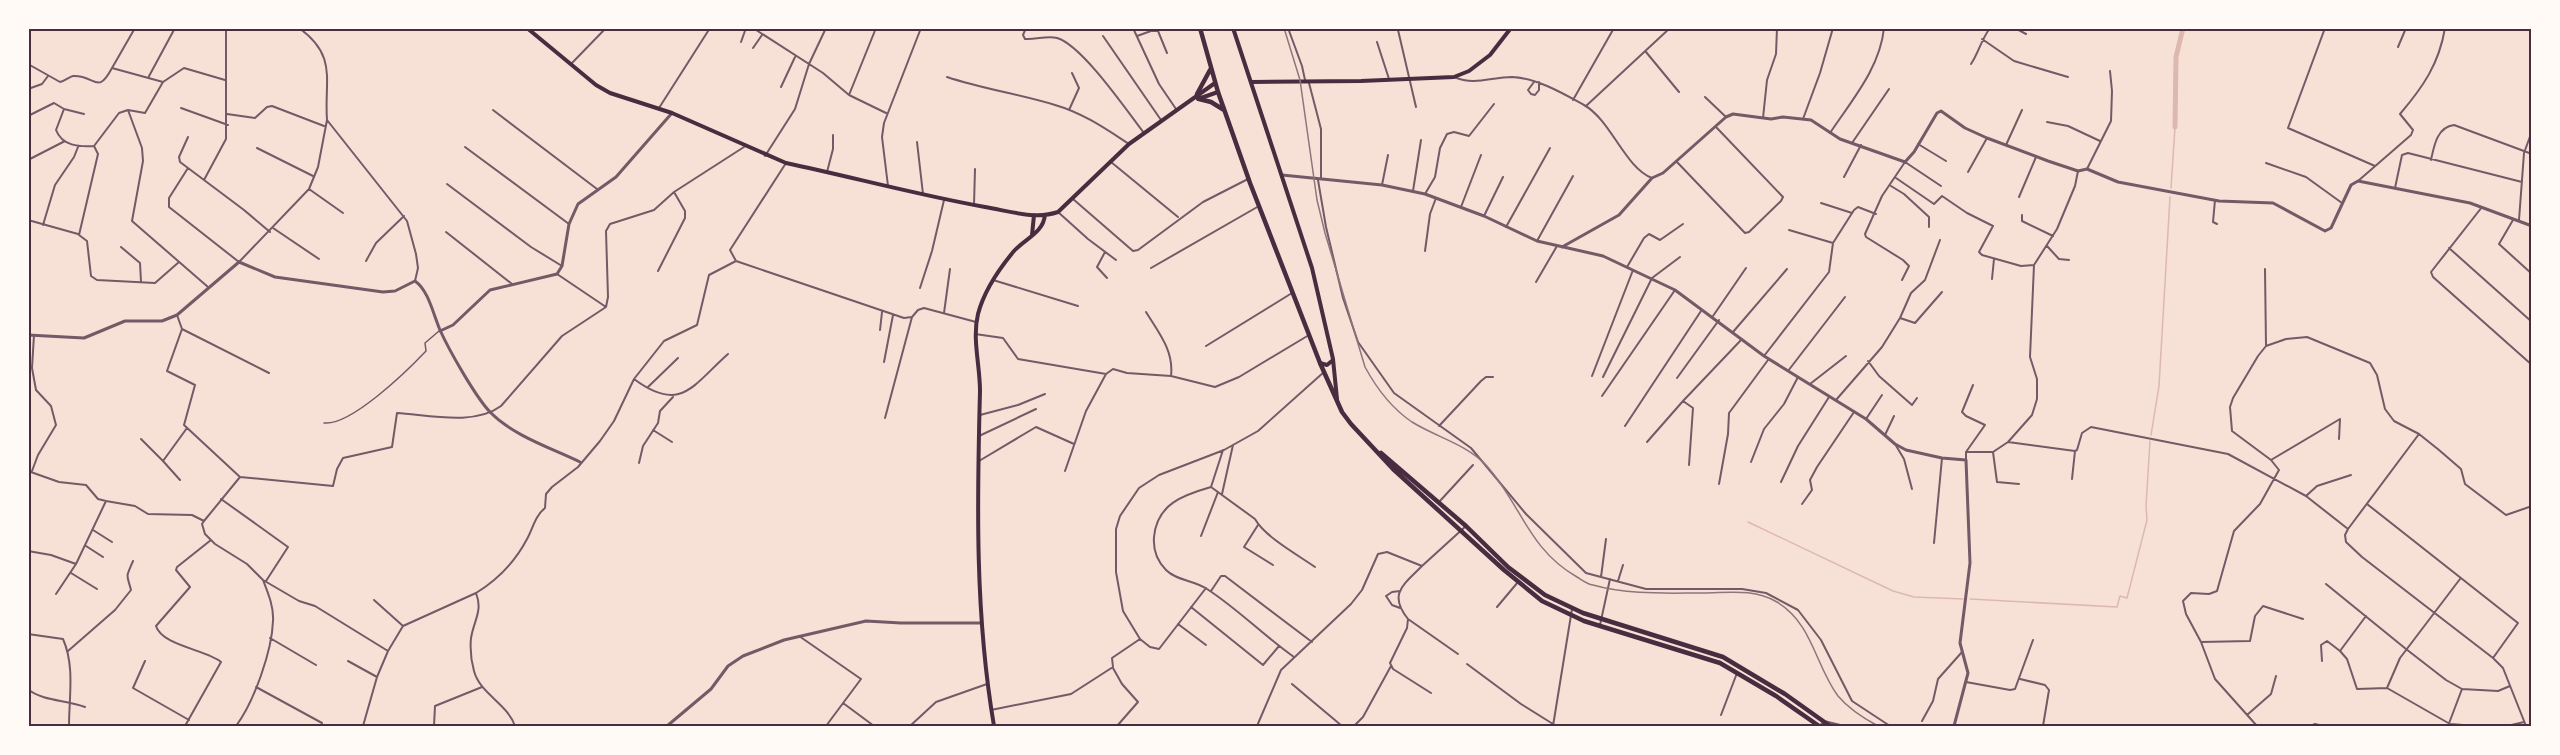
<svg xmlns="http://www.w3.org/2000/svg" width="2560" height="755" font-family="Merriweather,serif">
<style>
.lines{fill:none;stroke-linecap:round;stroke-linejoin:round}
.stream{stroke:#dcb8b0;stroke-width:1.5}
.canal{stroke:#dcb8b0;stroke-width:5}
.service{stroke:#755966;stroke-width:1.5}
.minor{stroke:#755966;stroke-width:2}
.tertiary{stroke:#755966;stroke-width:3}
.primary{stroke:#4a2c40;stroke-width:4}
.trunk{stroke:#4a2c40;stroke-width:4.5}
.rail{stroke:#8f747c;stroke-width:1.5}
.neatline{fill:none;stroke:#4a2c40;stroke-width:2}
</style>
<rect width="100%" height="100%" fill="#f7e1d7"/>
<g class="lines">
<path class="stream" d="M2171,188L2175,127
M2151,435L2159,386L2170,197
M1748,522L1893,591L1914,597L1963,599
M1970,599L2117,607L2120,596L2127,598L2147,520L2146,506L2150,441"/>
<path class="canal" d="M2175,127L2176,57L2183,28"/>
<path class="service" d="M324,423C351,426 408,370 426,351L425,343L439,331"/>
<path class="minor" d="M66,28L67,29
M135,28L112,68L163,82L184,68L225,80
M299,28C338,56 324,80 327,120L407,221L416,254L418,268L415,281
M753,28L823,73L849,95L886,113
M1026,28L1023,35L1025,39C1036,40 1047,35 1057,38C1082,45 1127,111 1144,133
M1133,28L1159,84L1176,109
M1288,28L1302,66L1305,80
M2015,28L2026,34
M2325,28L2288,128L2375,166
M1398,30L1416,107
M1103,36L1161,120
M1137,36L1151,31H1158L1167,53
M1982,39L2014,61L2068,77
M741,42L746,28
M1377,42L1389,79
M2398,47L2406,28
M753,48L762,35
M1646,52L1679,92
M28,64L60,82C65,81 69,77 73,76C96,75 97,96 112,68
M571,64L606,28
M1971,64C1979,52 1981,40 1990,28
M947,77C983,89 1019,94 1055,105C1083,113 1106,129 1129,144
M1454,77C1475,86 1491,77 1512,77C1537,78 1564,94 1584,105C1611,120 1625,168 1652,178
M148,78L175,28
M1534,82L1528,90L1531,94L1535,95L1539,90V82
M1309,83L1321,129V178
M781,87L795,57
M28,89L42,84L48,76
M849,95L876,28
M1705,97L1726,117
M1573,100L1614,28
M1586,106L1670,28
M181,108L228,125
M659,108L710,28
M64,109L56,130C62,146 79,147 94,146L119,113L128,110
M128,110L142,148L143,161L132,221L208,287
M128,110L145,113L163,82
M493,110L597,189
M1069,110L1079,88L1072,73
M227,114L255,118L267,107L272,106L324,126
M28,116L54,103L64,109L84,114
M1763,118L1767,80L1776,54L1777,28
M1803,119L1820,73L1833,28
M2047,122L2068,126L2100,141
M1830,133C1852,100 1880,68 1884,28
M188,137L179,157L180,162L244,210L270,232
M917,142L923,194
M1852,143L1889,89
M1918,144L1946,161
M2006,145L2022,110
M94,146L98,154L79,235L87,241L91,276L97,280L155,283L179,262
M465,147L569,224
M257,148L313,176
M765,156L795,109L809,64L826,28
M28,160L65,141
M2431,160C2434,146 2437,127 2454,125L2532,154
M1676,161L1745,233L1749,232L1781,201L1783,197L1716,127
M1111,162L1178,217
M2266,163L2306,177L2342,203
M188,168L169,198V207L239,262L309,189L318,167L327,120
M2087,169L2111,121L2112,91L2110,71
M827,172L833,149V135
M1968,172L1987,138
M1844,177L1861,145
M1896,178L1934,204L1942,196L1967,213L1993,226L1979,252L1982,255L2021,266L2034,265
M204,180L226,139V28
M1318,180L1326,227L1343,298L1358,342L1394,393L1471,448L1526,514L1586,573L1646,589H1742L1766,593L1798,610L1821,640L1852,701L1890,726
M2358,181L2411,135L2413,130L2400,114C2423,87 2439,64 2445,28
M447,184L531,247L562,266
M1382,185L1388,155
M888,186L882,137L884,123L921,28
M1891,186L1904,194L1929,217V227
M2395,188L2402,155L2408,153L2522,182
M309,189L343,213
M1413,191L1421,140
M1425,194L1435,177L1440,148L1447,134L1454,132L1469,136L1494,104
M2019,197L2036,157
M1073,199L1133,251L1138,250L1203,202L1248,179
M2215,200L2213,222L2217,224
M1821,203L1852,213
M974,205L975,169
M1461,207L1481,155
M2482,207L2431,272L2433,277L2532,365
M1058,212L1088,239L1116,260
M2022,215V221L2053,236
M1484,216L1503,177
M28,220L78,234
M2513,220L2499,244L2532,274
M2519,220L2524,153L2532,131
M43,225L55,185L74,157L78,147
M1506,227L1550,148
M273,228L319,259
M1789,230L1833,243
M446,232L512,284
M1537,241L1573,176
M2047,246L2059,259L2069,260
M121,247L140,263L141,282
M2449,248L2532,322
M1425,251L1430,214L1436,198
M1105,252L1097,267L1107,278
M366,261L376,243L404,216
M736,261L904,318L912,317L918,310L924,308L976,322
M1627,267L1644,238L1649,234L1660,240L1683,224
M1151,268L1259,206
M2265,269L2266,346
M658,271L685,218V211L674,192
M557,274L606,307
M1992,279L1994,259
M993,280L1078,306
M1902,280L1909,266L1903,260L1866,237L1865,234L1882,196L1905,162L1941,186
M1536,282L1557,246
M920,288L932,251L944,200
M1146,312C1159,333 1174,351 1171,376
M944,313L950,269
M177,315L182,329L167,371L195,385L184,425L240,477
M1713,316L1746,268
M1900,318L1911,293L1925,280L1940,240
M182,329L269,373
M880,330L882,312
M1733,332L1787,269
M975,334L1003,338L1018,359L1106,374L1113,369L1127,373L1171,376L1215,387L1239,377L1309,335
M1206,346L1292,293
M1764,356L1829,272L1833,243L1854,210L1858,207L1876,214
M1868,361L1879,376L1912,405L1917,398
M884,362L893,315
M1788,371L1845,297
M1592,376L1633,270
M1603,377L1652,278L1680,257
M1677,378L1719,320
M634,379C681,414 693,385 728,354
M1810,384L1846,356
M648,387L678,358
M1602,396L1675,290
M1836,400L1882,347L1900,318L1915,323L1942,292
M980,415L1018,405L1045,394
M885,418L912,317
M1866,419L1882,395
M1439,426L1481,381L1486,377H1493
M1625,426L1701,311
M653,430L672,442
M1885,435L1894,416
M979,436L1036,409
M141,439L163,461L187,428
M1647,442L1683,401
M2008,442L2032,415L2037,399V379L2030,357L2034,265L2057,229L2075,186L2078,171
M1895,444L1904,459L1912,489
M1223,450L1211,487L1255,519C1265,537 1298,555 1315,567
M1966,452L1985,425L1966,416L1962,412L1973,385
M1993,452L1997,482L2019,484
M1966,460V452H1993L2008,442L2075,451L2077,450L2082,433L2091,427L2228,454L2306,496L2348,529L2345,535L2346,542L2362,557L2493,658L2503,668L2526,726
M2271,460L2340,419L2339,439
M163,461L180,480
M979,461L1036,427L1074,444
M1751,462L1764,429L1784,404L1798,377
M639,463L643,446L658,423L660,411L673,397
M1689,465L1693,408L1683,401L1742,339
M28,471L59,482L86,485L98,499L106,501L76,564L56,594
M32,471L38,455L56,425L51,406L36,390L32,368L34,335
M1065,471L1086,411L1106,374
M2072,479L2075,451
M1781,482L1798,446L1829,397
M1719,484L1728,434L1729,413L1768,360
M1211,487C1183,495 1157,504 1154,537C1153,550 1156,560 1166,570C1177,581 1194,580 1207,589C1238,609 1264,636 1294,657
M1222,494L1233,445
M2306,496L2317,486L2351,475
M221,499L288,547L266,581
M106,501L135,506L148,514L192,515L204,521
M1439,502L1473,465
M1802,504L1812,490L1810,480L1817,467L1854,412
M2367,504L2518,623L2493,658
M1258,525L1244,547L1273,565
M2348,529L2419,434
M93,530L112,542
M1201,536L1218,492
M1934,543L1942,458
M86,546L103,557
M28,551L51,555L76,564
M1422,566C1403,585 1388,594 1408,619L1407,628L1390,663L1393,669L1431,693
M71,573L97,589
M1601,577L1606,539
M1618,581L1623,565
M2326,584L2406,649L2446,680L2462,689L2498,691L2510,686
M1211,591L1221,576H1225L1312,642
M476,593C497,580 515,562 527,539C533,528 535,516 545,508L546,494L552,487L578,467L600,441L614,421L634,379L664,341L697,325L709,275L736,261L730,250L786,163
M374,600L403,626
M1191,607L1263,665L1279,646
M1497,607L1518,582
M1400,608L1392,605L1386,596L1392,592L1400,591
M2366,616L2340,651L2347,659L2357,689L2387,688L2450,724L2476,726
M1408,619L1458,654
M1178,624L1206,645
M1600,625L1610,579
M28,634L63,639C75,666 69,697 69,726
M799,636L861,679L826,726
M270,638L316,665
M1140,639L1150,647L1159,649L1206,588
M2201,642L2250,641L2255,616L2263,606L2303,619
M68,651L115,610L131,590C127,574 125,579 133,561
M388,651L403,626L476,593C483,611 474,620 471,638C470,648 471,660 474,671C480,694 507,703 515,726
M145,661L133,688L189,720
M348,661L377,677
M2322,661L2321,645L2327,641L2340,651
M1467,664L1521,704L1553,724
M1113,668L1122,684L1138,702L1117,726
M2020,679L2045,685L2049,690L2043,726
M1966,682L2010,690L2015,689L2033,640
M1292,684L1342,726
M256,687L322,723
M2387,688L2400,658L2460,579
M29,690C43,701 67,700 85,707
M843,703L874,726
M991,710L1071,694L1113,667L1112,658L1140,639L1123,611L1116,572V529L1120,516L1139,488L1159,475L1224,450L1258,431L1324,372
M1721,715L1737,673
M2247,715L2271,694L2276,676
M1922,721L1933,701L1938,679L1962,652
M185,726L221,662C208,650 162,646 156,626L190,587L176,570L177,567L211,540
M236,726C254,702 272,651 273,621C274,607 268,593 263,580
M363,726L377,677L388,651L315,606L299,601L263,580L247,564L215,544L205,534L202,524L204,521L240,477L333,486L337,469L343,458L392,447L397,413C429,415 474,426 501,406L562,336L606,307L608,297L606,231L610,224L654,210L674,192L744,147
M434,726L435,706L482,687
M910,726L936,702L987,684
M1257,726L1281,670L1351,604L1362,590L1378,554L1387,552L1422,566L1466,526
M1354,726L1363,717L1391,666
M1553,726L1572,609
M2257,726L2215,679L2201,642L2186,614L2183,601L2191,593L2209,594L2217,591L2234,531L2260,504L2279,470L2271,460L2232,431L2230,407L2233,398L2258,356L2266,346L2286,339L2307,337L2370,363L2377,375L2385,409L2394,421L2419,434L2439,450L2461,469L2465,484L2506,515L2532,506
M2311,726L2315,724L2323,726
M2448,726L2462,689
M2507,726L2524,722"/>
<path class="tertiary" d="M1282,175L1382,185L1425,194L1484,216L1537,241L1603,256L1675,290L1764,356L1866,419L1895,444L1906,450L1942,458L1966,460L1970,563L1960,643L1968,673L1954,726
M1562,247L1619,215L1652,178L1663,173L1726,117L1733,114L1771,119L1783,117L1811,120L1840,139L1905,162L1914,152L1937,113L1941,111L1965,128L1987,138L2048,161L2078,171L2087,169L2118,182L2219,201L2273,203L2325,231L2331,228L2351,185L2358,181L2470,203L2532,226
M440,331L453,325L490,290L557,274L562,266L569,224L578,204L616,177L672,113
M28,335L84,338L125,321H162L177,315L239,262L275,277L383,292L395,291L415,281C429,291 433,314 440,330C449,350 476,398 491,413C514,436 551,448 580,462
M667,726L711,689L728,666L743,656L784,640L866,621L901,623H980
M1819,726L1826,722L1842,726"/>
<path class="primary" d="M527,28L596,85L610,93L672,113L786,163C852,177 918,195 985,207C1009,211 1035,220 1058,212L1129,144L1215,83
M1233,28L1312,268L1333,359L1337,399
M1251,82L1361,81L1454,77L1469,71L1490,55L1511,28
M1198,99L1218,92
M1032,235L1034,215
M1320,363L1327,365L1333,360
M994,726C975,615 977,503 980,391C980,365 972,339 978,314C984,291 999,269 1014,251C1026,238 1043,233 1045,215"/>
<path class="trunk" d="M1200,28L1218,92L1250,183L1320,363L1342,412L1351,424L1393,469L1504,570L1542,601L1584,621L1720,663L1776,696L1819,726
M1197,94L1210,70
M1199,99L1211,102L1224,110
M1381,453L1466,526L1508,567L1545,595L1583,613L1723,657L1785,694L1830,726"/>
<path class="rail" d="M1284,28L1300,80L1317,200L1325,233L1365,367C1377,389 1391,408 1412,422C1436,437 1466,444 1486,465C1521,504 1528,549 1577,577C1582,580 1587,584 1593,585C1628,595 1666,593 1702,593C1728,593 1753,588 1777,602C1813,624 1815,665 1838,696C1849,709 1863,718 1878,726"/>
</g>
<rect width="2560" height="755" fill="none" stroke="#fffaf5" stroke-width="60"/>
<rect x="30" y="30" width="2500" height="695" class="neatline"/>
</svg>
